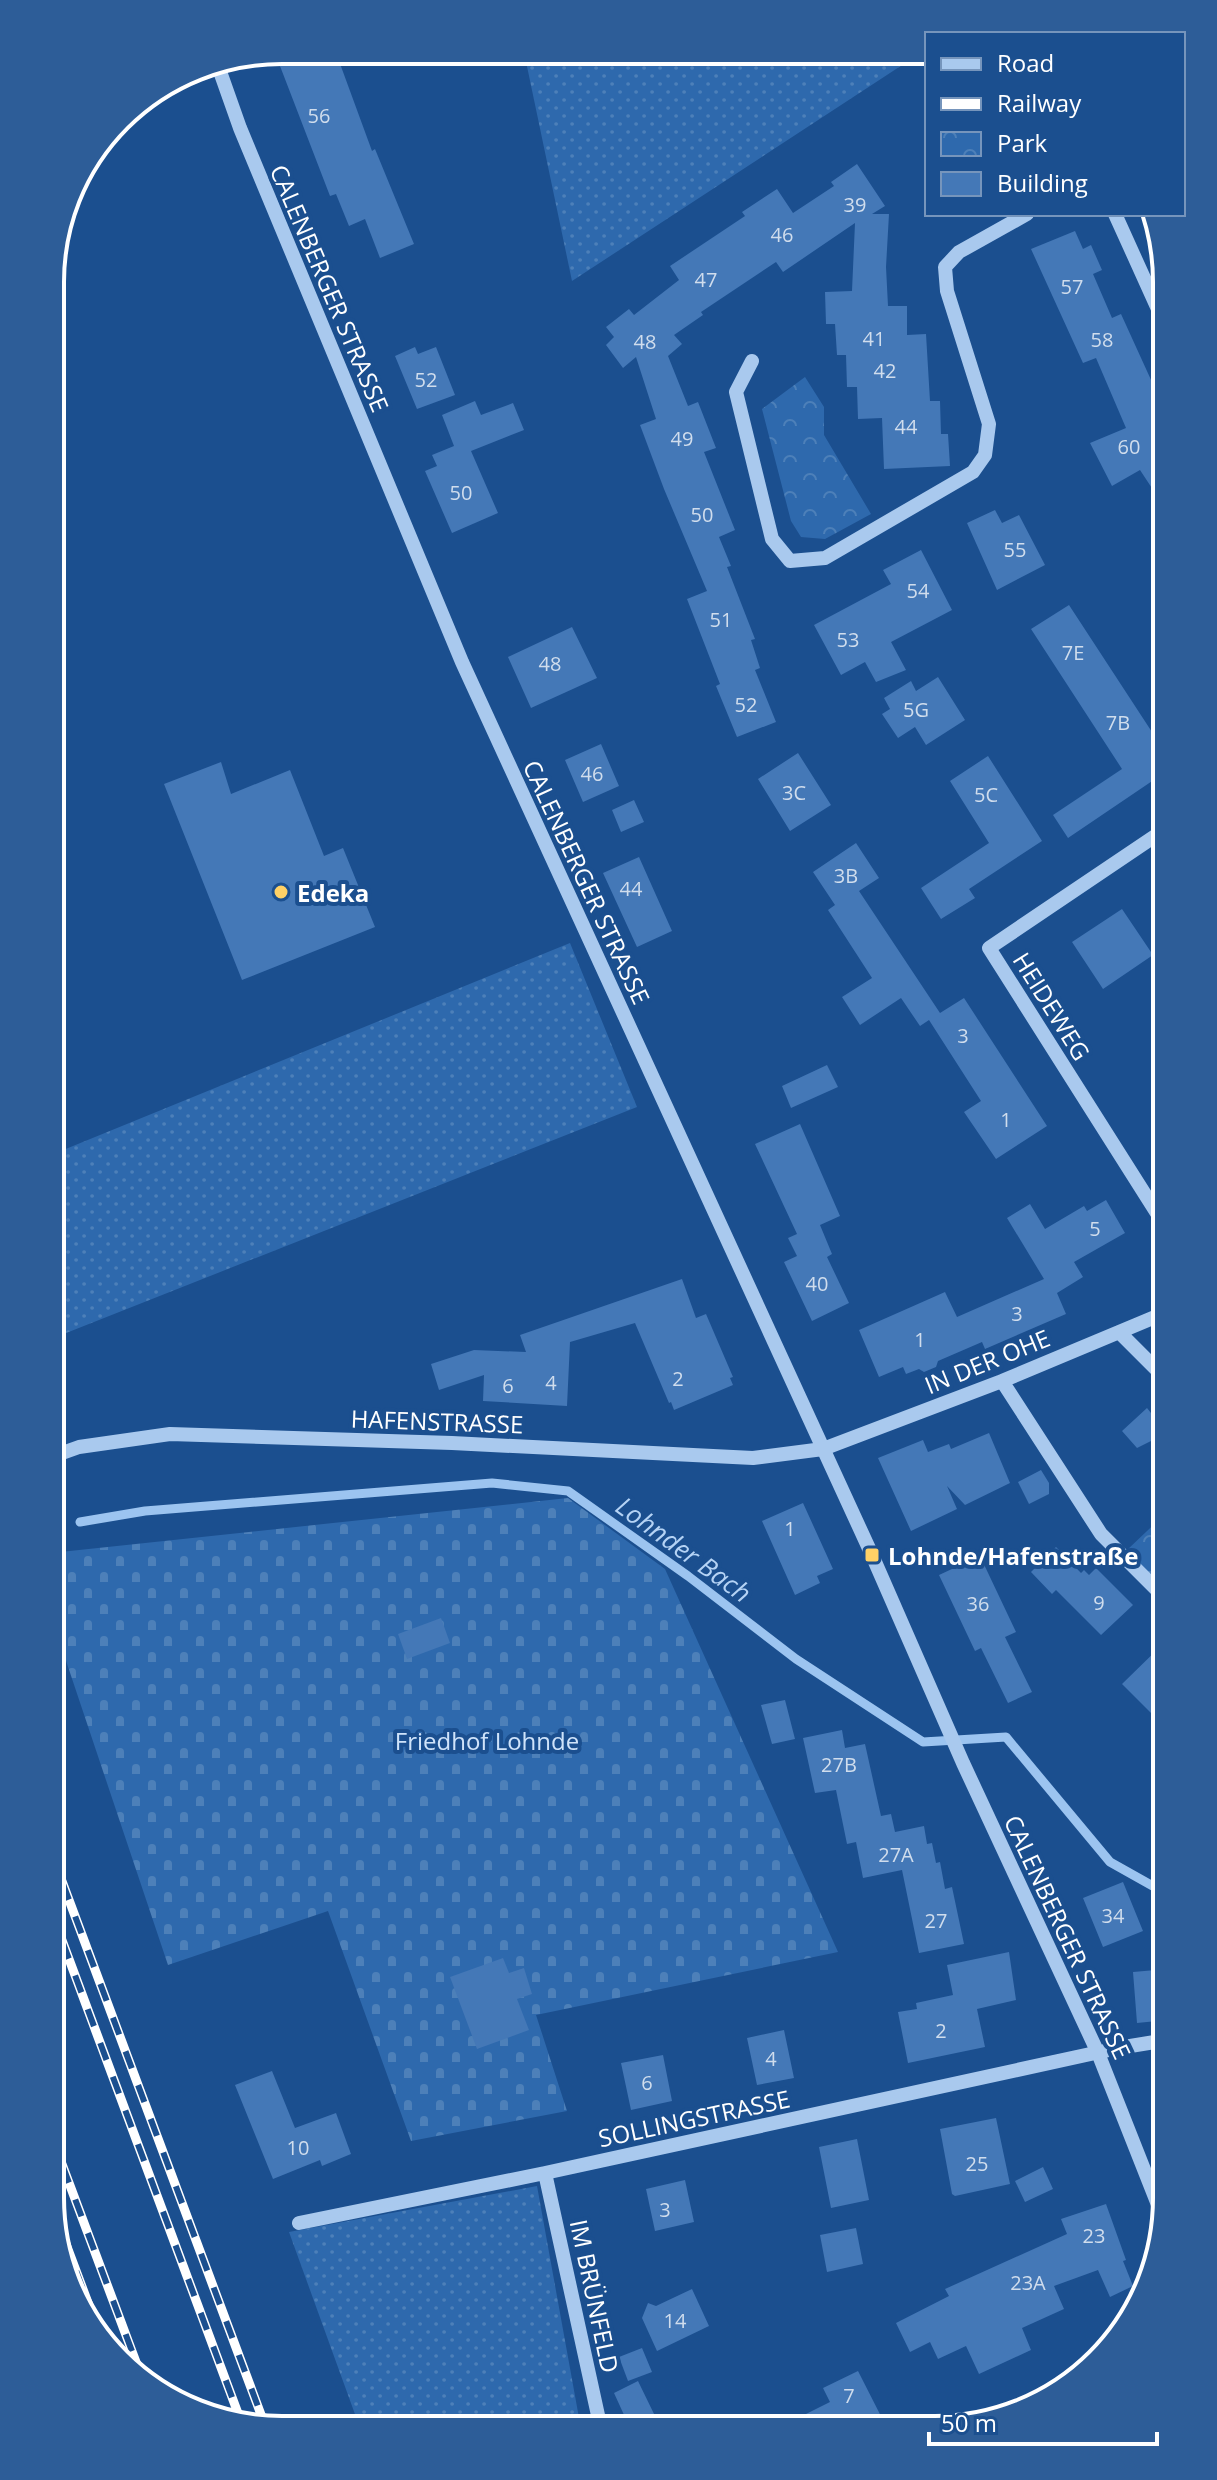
<svg xmlns="http://www.w3.org/2000/svg" width="1217" height="2480" font-family="'Open Sans',sans-serif">
<style>
.grass{fill:url(#grass-dots)}
.cemetery{fill:url(#cemetery-stones)}
.park{fill:url(#park-crowns)}
.lines{fill:none;stroke-linecap:round;stroke-linejoin:round}
.stream{stroke:#9cc4f0;stroke-width:9}
.building{fill:#4478b7}
.minor{stroke:#a9c9ee;stroke-width:14}
.rail-casing{stroke:#fff;stroke-width:9}
.rail{stroke:#1b4f8f;stroke-width:6;stroke-dasharray:18;stroke-linecap:butt}
.poi-dot{fill:#ffd166;stroke:#1b4f8f;stroke-width:3}
.labels{text-anchor:middle;dominant-baseline:central;stroke-width:8;stroke-linejoin:round;paint-order:stroke}
.number-label{font-size:20px;fill:#d0dded}
.street-label{font-size:24px;fill:#fff;stroke:#1b4f8f}
.poi-label{font-size:24px;font-weight:bold;fill:#fff;stroke:#1b4f8f;text-anchor:start}
.park-label{font-size:24px;fill:#cfe3fa;stroke:#1b4f8f}
.water-label{font-size:26px;font-style:italic;fill:#b5d3f5;stroke:#1b4f8f}
.rim{fill:none;stroke:#fff;stroke-width:4}
</style>
<defs>
<pattern id="grass-dots" width="8" height="8" patternUnits="userSpaceOnUse" patternTransform="scale(2)"><rect width="8" height="8" fill="#2e69ad"/><path d="M2 2h.1M6 6h.1" fill="none" stroke="#4d80b9" stroke-width="1.8" stroke-linecap="round"/></pattern>
<pattern id="cemetery-stones" width="16" height="16" patternUnits="userSpaceOnUse" patternTransform="scale(2)"><rect width="16" height="16" fill="#2e69ad"/><path d="M2 7V4a2 2 0 0 1 4 0v3zM10 15v-3a2 2 0 0 1 4 0v3z" fill="#4d80b9"/></pattern>
<pattern id="park-crowns" width="20" height="18" patternUnits="userSpaceOnUse" patternTransform="scale(2)"><rect width="20" height="18" fill="#2e69ad"/><path d="M2 6a3 3 0 1 1 6 0M12 15a3 3 0 1 1 6 0" fill="none" stroke="#4d80b9"/></pattern>
</defs>
<rect width="100%" height="100%" fill="#1b4f8f"/>
<path class="grass" d="M524,52L919,54L572,281Z
M570,943L637,1107L51,1339V1155Z
M537,2186L581,2429L360,2428L289,2232Z"/>
<path class="cemetery" d="M568,1498L665,1569L838,1952L536,2015L567,2111L411,2141L328,1911L168,1965L51,1616V1553Z"/>
<path class="park" d="M805,377L824,407V435L871,514L825,539L801,537L791,521L762,409Z
M1167,1512V1591L1126,1551Z"/>
<g class="lines">
<path class="stream" d="M80,1522L145,1511L492,1483L568,1491L688,1576L796,1659L923,1742L1006,1737L1110,1862L1167,1894"/>
</g>
<path class="building" d="M292,50H335L372,151L375,149L414,244L380,258L365,219L349,226L336,194L330,196L280,66L295,59Z
M857,164L885,206L872,214H889L886,267L888,306H907V335L926,334L930,401H940L941,434H948L950,466L884,469L882,418L858,419L857,387H847L846,355H837L835,324H826L825,292L852,291L855,223L783,272L776,262L701,312L703,315L674,335L682,344L668,356L688,406L698,402L716,448L704,452L735,530L719,537L731,566L727,567L755,639L751,640L760,668L755,670L776,722L737,737L716,686L720,684L687,599L707,591L664,489L640,425L656,419L636,357L623,368L606,345L614,337L606,327L629,309L634,315L679,280L670,266L745,216L742,212L777,189L793,213L834,186L831,182Z
M1075,231L1083,249L1091,245L1102,270L1093,274L1112,318L1121,314L1167,415V511L1140,470L1112,486L1090,443L1126,428L1096,358L1083,363L1031,249Z
M415,347L418,354L436,347L455,395L417,409L395,356Z
M475,401L481,415L513,403L524,430L471,451L498,513L452,533L425,471L437,466L432,455L454,446L442,415Z
M995,510L1002,523L1019,515L1045,565L997,590L967,523Z
M921,550L952,610L891,642L906,670L876,682L865,662L841,675L814,625L891,584L883,570Z
M1069,605L1167,755V771L1068,838L1053,815L1122,769L1031,629Z
M572,627L597,678L531,708L508,657Z
M938,677L965,720L926,745L915,727L898,738L882,714L890,709L884,698L911,681L916,691Z
M601,744L619,786L583,802L565,760Z
M798,753L831,805L790,831L758,779Z
M988,756L1042,841L969,889L975,898L941,919L921,888L989,843L950,781Z
M221,762L231,794L290,770L324,856L343,848L375,927L242,980L164,784Z
M634,800L644,822L621,832L612,810Z
M856,843L879,878L859,891L940,1013L964,998L1047,1126L996,1159L964,1112L981,1101L929,1020L920,1026L901,998L860,1025L842,997L872,978L828,910L835,905L813,872Z
M639,857L672,931L637,947L603,873Z
M1122,909L1153,955L1103,989L1072,942Z
M827,1065L838,1087L791,1108L782,1086Z
M800,1124L840,1216L820,1225L832,1254L827,1257L849,1303L812,1321L784,1262L797,1256L788,1238L797,1234L755,1144Z
M1106,1200L1125,1233L1074,1262L1083,1277L1057,1293L1066,1314L985,1349L982,1342L938,1361L936,1367L924,1372L919,1369L906,1374L903,1367L879,1377L859,1330L945,1292L957,1317L1044,1279L1007,1218L1030,1204L1045,1229L1084,1206L1087,1211Z
M682,1279L696,1318L706,1314L733,1377L730,1378L733,1385L674,1410L671,1402L669,1403L635,1323L570,1342L567,1406L483,1401L484,1375L439,1390L431,1364L474,1350L526,1352L520,1335Z
M1147,1408L1167,1433L1137,1448L1122,1431Z
M989,1433L1010,1483L965,1505L947,1486L957,1509L911,1531L878,1458L923,1440L928,1452L949,1444L951,1449Z
M1041,1470L1049,1483V1494L1029,1504L1018,1482Z
M803,1503L833,1569L817,1576L820,1583L795,1595L762,1521Z
M1056,1547L1081,1573L1084,1570L1089,1575L1096,1568L1133,1605L1101,1635L1056,1590L1052,1594L1031,1572Z
M980,1556L1016,1632L1005,1637L1032,1692L1008,1703L981,1648L975,1651L939,1575Z
M441,1618L450,1643L407,1659L398,1634Z
M1167,1640V1729L1122,1684Z
M785,1700L795,1739L772,1744L761,1705Z
M842,1730L845,1748L865,1744L881,1816L891,1814L895,1832L924,1826L927,1844L932,1843L936,1863L940,1862L945,1889L952,1887L964,1944L919,1953L902,1870L863,1878L856,1842L847,1844L836,1790L815,1793L803,1738Z
M1123,1882L1143,1931L1103,1947L1083,1898Z
M1009,1952L1016,2000L977,2009L985,2047L908,2063L898,2012L917,2009L916,2003L953,1995L947,1965Z
M503,1958L509,1973L524,1968L532,1994L517,1999L529,2030L477,2049L450,1977Z
M1167,1969V2020L1137,2023L1133,1972Z
M784,2030L794,2078L757,2085L747,2038Z
M663,2055L672,2101L631,2110L621,2063Z
M272,2071L295,2128L336,2113L351,2154L322,2166L320,2160L273,2179L235,2085Z
M996,2118L1010,2184L955,2196L952,2194L940,2129Z
M857,2139L869,2200L831,2208L819,2147Z
M1043,2167L1053,2189L1025,2202L1015,2181Z
M685,2180L694,2222L655,2231L646,2189Z
M1106,2204L1126,2260L1123,2261L1133,2286L1110,2297L1098,2270L1054,2286L1064,2309L1022,2328L1031,2350L979,2374L966,2346L938,2359L930,2342L910,2352L896,2323L949,2296L945,2289L1067,2234L1061,2219Z
M856,2228L863,2264L827,2272L820,2235Z
M692,2289L709,2326L657,2351L642,2318L648,2303L656,2306Z
M642,2348L652,2372L628,2381L619,2357Z
M858,2371L888,2430H774L830,2402L823,2388Z
M638,2381L655,2416L630,2428L614,2393Z"/>
<g class="lines">
<path class="minor" d="M217,63L240,128L462,662L872,1555L963,1763L1098,2053L1164,2220
M1115,214L1167,329
M752,361L736,392L772,539L790,561L825,558L973,472L985,455L989,424L947,291L945,267L959,252L1027,214
M1167,1229L989,948L1167,828
M1119,1332L1167,1380
M1002,1381L1101,1534L1167,1600
M51,1457L79,1447L170,1434L452,1443L753,1458L823,1449L1002,1381L1167,1312
M545,2173L601,2429
M299,2223L545,2173L1118,2048L1167,2040"/>
<g class="rail-casing">
<path id="rail" d="M50,1849L266,2428
M50,1908L242,2424
M50,2132L142,2378
M51,2204L96,2324"/>
</g>
<use href="#rail" class="rail"/>
</g>
<g class="poi-dot">
<circle cx="281" cy="892" r="8"/>
<rect x="864" y="1547" width="16" height="16" rx="4"/>
</g>
<g class="labels">
<g class="number-label">
<text x="319" y="115">56</text>
<text x="855" y="204">39</text>
<text x="782" y="234">46</text>
<text x="706" y="279">47</text>
<text x="1072" y="286">57</text>
<text x="874" y="338">41</text>
<text x="1102" y="339">58</text>
<text x="645" y="341">48</text>
<text x="885" y="370">42</text>
<text x="426" y="379">52</text>
<text x="906" y="426">44</text>
<text x="682" y="438">49</text>
<text x="1129" y="446">60</text>
<text x="461" y="492">50</text>
<text x="702" y="514">50</text>
<text x="1015" y="549">55</text>
<text x="918" y="590">54</text>
<text x="721" y="619">51</text>
<text x="848" y="639">53</text>
<text x="1073" y="652">7E</text>
<text x="550" y="663">48</text>
<text x="746" y="704">52</text>
<text x="916" y="709">5G</text>
<text x="1118" y="722">7B</text>
<text x="592" y="773">46</text>
<text x="794" y="792">3C</text>
<text x="986" y="794">5C</text>
<text x="846" y="875">3B</text>
<text x="631" y="888">44</text>
<text x="963" y="1035">3</text>
<text x="1006" y="1119">1</text>
<text x="1095" y="1228">5</text>
<text x="817" y="1283">40</text>
<text x="1017" y="1313">3</text>
<text x="920" y="1339">1</text>
<text x="678" y="1378">2</text>
<text x="551" y="1382">4</text>
<text x="508" y="1385">6</text>
<text x="790" y="1528">1</text>
<text x="1099" y="1602">9</text>
<text x="978" y="1603">36</text>
<text x="839" y="1764">27B</text>
<text x="896" y="1854">27A</text>
<text x="1113" y="1915">34</text>
<text x="936" y="1920">27</text>
<text x="941" y="2030">2</text>
<text x="771" y="2058">4</text>
<text x="647" y="2082">6</text>
<text x="298" y="2147">10</text>
<text x="977" y="2163">25</text>
<text x="665" y="2209">3</text>
<text x="1094" y="2235">23</text>
<text x="1028" y="2282">23A</text>
<text x="675" y="2320">14</text>
<text x="849" y="2395">7</text>
</g>
<g class="street-label">
<text transform="translate(330 288) rotate(67)">CALENBERGER STRASSE</text>
<text transform="translate(587 882) rotate(65)">CALENBERGER STRASSE</text>
<text transform="translate(1052 1006) rotate(58)">HEIDEWEG</text>
<text transform="translate(987 1361) rotate(-22)">IN DER OHE</text>
<text transform="translate(437 1421) rotate(2)">HAFENSTRASSE</text>
<text transform="translate(1068 1937) rotate(65)">CALENBERGER STRASSE</text>
<text transform="translate(694 2118) rotate(-12)">SOLLINGSTRASSE</text>
<text transform="translate(595 2296) rotate(78)">IM BRÜNFELD</text>
</g>
<g class="poi-label">
<text x="297" y="892">Edeka</text>
<text x="888" y="1555">Lohnde/Hafenstraße</text>
</g>
<g class="park-label">
<text x="487" y="1740">Friedhof Lohnde</text>
</g>
<g class="water-label">
<text transform="translate(684 1549) rotate(36)">Lohnder Bach</text>
</g>
</g>
<path d="M0 0H1217V2480H0ZM282 64H935A218 218 0 0 1 1153 282V2198A218 218 0 0 1 935 2416H282A218 218 0 0 1 64 2198V282A218 218 0 0 1 282 64Z" fill="#2d5d98" fill-rule="evenodd"/>
<path class="rim" d="M282 64H935A218 218 0 0 1 1153 282V2198A218 218 0 0 1 935 2416H282A218 218 0 0 1 64 2198V282A218 218 0 0 1 282 64Z"/>
<rect x="925" y="32" width="260" height="184" fill="#1b4f8f" stroke="#7695bc" stroke-width="2"/>
<rect x="941" y="58" width="40" height="12" fill="#a9c9ee" stroke="#7695bc" stroke-width="2"/>
<text x="997" y="72" font-size="24" fill="#ffffff">Road</text>
<rect x="941" y="98" width="40" height="12" fill="#ffffff" stroke="#7695bc" stroke-width="2"/>
<text x="997" y="112" font-size="24" fill="#ffffff">Railway</text>
<rect x="941" y="132" width="40" height="24" fill="url(#park-crowns)" stroke="#7695bc" stroke-width="2"/>
<text x="997" y="152" font-size="24" fill="#ffffff">Park</text>
<rect x="941" y="172" width="40" height="24" fill="#4478b7" stroke="#7695bc" stroke-width="2"/>
<text x="997" y="192" font-size="24" fill="#ffffff">Building</text>
<path d="M929 2432v12h228v-12" fill="none" stroke="#ffffff" stroke-width="4"/>
<text x="941" y="2432" font-size="24" fill="#ffffff" stroke="#1b4f8f" stroke-width="6" paint-order="stroke">50 m</text>
</svg>
